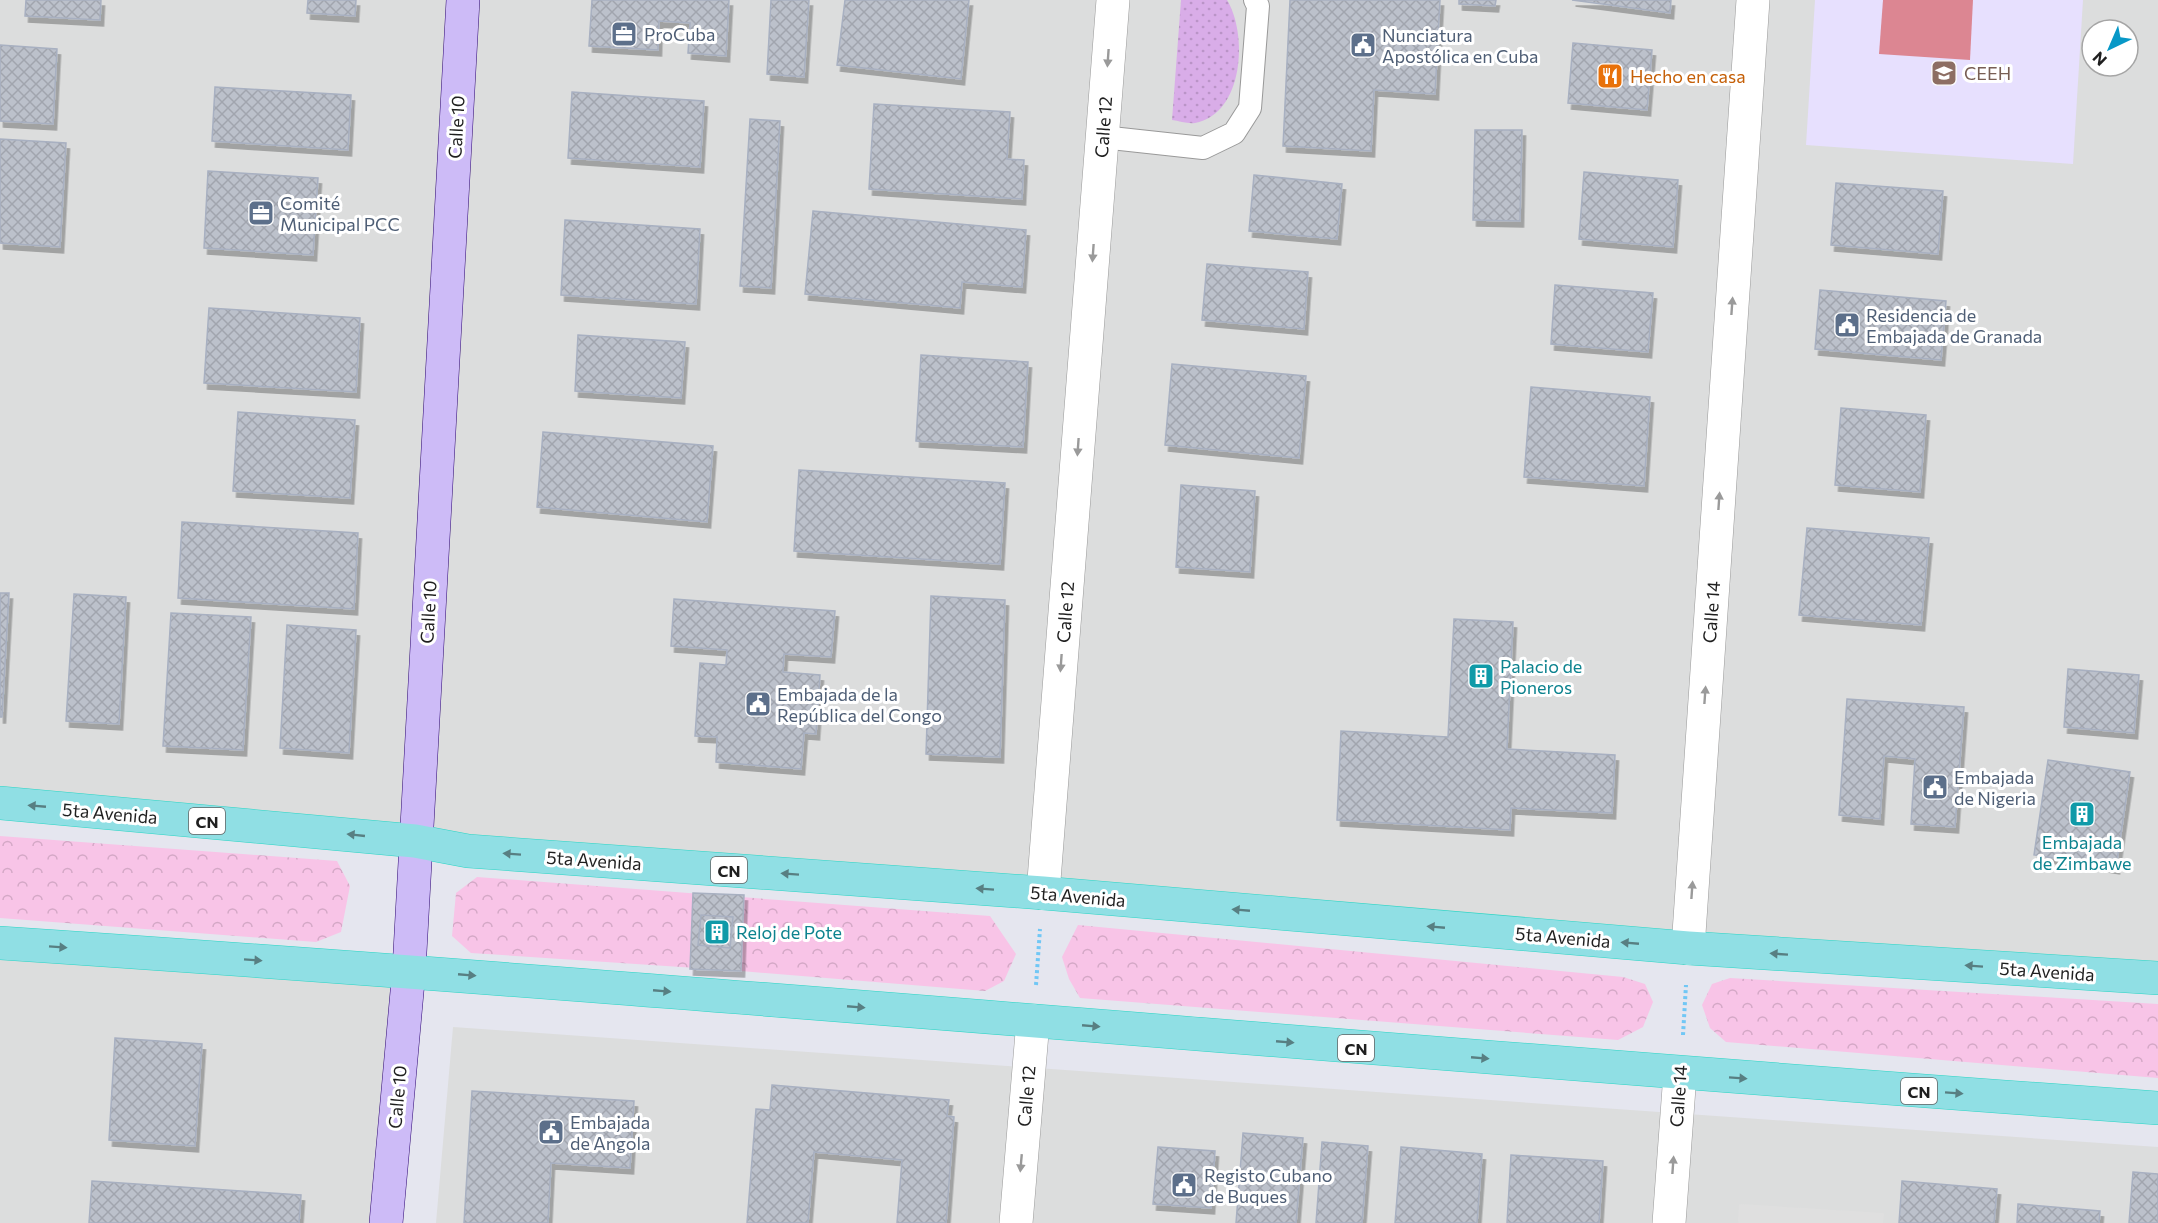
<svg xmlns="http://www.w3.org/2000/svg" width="2158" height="1223" font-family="Commissioner,sans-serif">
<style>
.residential{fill:#dcdddd;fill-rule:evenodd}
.education{fill:#e7e0fe}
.grass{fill:url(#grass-dots)}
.park{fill:url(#park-crowns)}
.pitch{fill:#dc8692}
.parking{fill:#dfdfdf}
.building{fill:url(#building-cross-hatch);stroke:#a8b0c1;stroke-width:1.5;filter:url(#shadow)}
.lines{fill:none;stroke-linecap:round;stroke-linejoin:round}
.lane-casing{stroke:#999;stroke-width:24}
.street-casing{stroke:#999;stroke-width:34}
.secondary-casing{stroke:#2e0873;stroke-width:34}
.highway-casing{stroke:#2bd5c5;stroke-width:34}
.path{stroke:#71c7f5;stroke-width:4;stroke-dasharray:3 3;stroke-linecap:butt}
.lane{stroke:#fff;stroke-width:22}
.street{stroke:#fff;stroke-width:33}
.secondary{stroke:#cdbbf7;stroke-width:33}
.highway{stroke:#90dfe4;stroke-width:33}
.oneway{fill:#9a9a9a}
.oneway2{fill:#587f82}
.labels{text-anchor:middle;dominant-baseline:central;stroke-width:6;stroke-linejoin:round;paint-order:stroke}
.shield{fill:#fff;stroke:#626262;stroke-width:1.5}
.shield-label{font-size:16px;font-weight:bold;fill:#1f1f1f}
.service-label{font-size:18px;fill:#4e5e75;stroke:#fff;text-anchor:start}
.education-label{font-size:18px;fill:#785e54;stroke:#fff;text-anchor:start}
.food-label{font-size:18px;fill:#c56008;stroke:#fff;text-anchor:start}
.street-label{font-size:18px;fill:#1f1f1f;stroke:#fff}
.culture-label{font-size:18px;fill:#0d838f;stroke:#fff;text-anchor:start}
</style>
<defs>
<pattern id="grass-dots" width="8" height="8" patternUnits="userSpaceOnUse" patternTransform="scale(1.5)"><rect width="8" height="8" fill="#d9ade8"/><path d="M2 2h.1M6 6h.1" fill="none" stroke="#ba94c7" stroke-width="1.8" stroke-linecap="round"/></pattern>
<pattern id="park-crowns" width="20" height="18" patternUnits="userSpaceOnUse" patternTransform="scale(1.5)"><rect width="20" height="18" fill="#f8c4e7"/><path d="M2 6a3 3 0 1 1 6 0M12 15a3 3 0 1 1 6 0" fill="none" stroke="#d4a8c6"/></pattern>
<pattern id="building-cross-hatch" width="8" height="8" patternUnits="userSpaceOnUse" patternTransform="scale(1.5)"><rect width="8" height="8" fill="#bcc1cb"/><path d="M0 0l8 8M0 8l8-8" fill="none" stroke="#a1a5ae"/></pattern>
<filter id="shadow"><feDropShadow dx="3.5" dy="6" stdDeviation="0" flood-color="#0004"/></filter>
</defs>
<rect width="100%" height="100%" fill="#e5e6ef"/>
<path class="residential" d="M0,0H2158V978L0,803ZM2092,30H2128V66H2092Z
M0,943L409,970L386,1223H0Z
M453,1027L2158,1147V1223H436Z"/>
<path class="education" d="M1815,0H2083L2073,164L1806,145Z"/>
<path class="grass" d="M1181,0H1227C1248,34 1244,114 1195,123C1188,124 1179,121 1172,120Z"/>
<path class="park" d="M0,836L337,861L350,886L341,932L316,942L0,918Z
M477,877L990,916L1016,954L1004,981L985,991L741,971L471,953L452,936L456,893Z
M1078,925L1623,977L1645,984L1653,1002L1643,1027L1618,1040L1080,998L1069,979L1062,957Z
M1730,978L2158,1004V1078L1726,1042L1710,1028L1702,1005L1712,984Z"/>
<path class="pitch" d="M1883,0H1973L1970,60L1879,54Z"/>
<path class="parking" d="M1739,1204L1884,1213L1883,1223H1738Z"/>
<path class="building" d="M26,0H101L100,20L25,16Z
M308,0H356L355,16L307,13Z
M592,0H729L726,56L688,53L690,23L659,21L658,50L589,46Z
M771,0H809L804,77L767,74Z
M845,0H969L961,79L837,65Z
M1290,0H1440L1435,94L1374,90L1371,151L1283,146Z
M1459,0H1496L1495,6L1459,4Z
M1572,0H1671L1670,13Z
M1573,43L1652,50L1647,110L1568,103Z
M0,45L57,49L53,124L0,121Z
M215,87L351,95L348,150L212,141Z
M572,92L704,101L700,167L568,158Z
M874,104L1010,112L1007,159L1024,160L1022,199L869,189Z
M750,119L780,121L771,288L740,286Z
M1475,130H1522L1520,221L1473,220Z
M0,139L66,143L60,247L0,243Z
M208,171L318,178L313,255L204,248Z
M1584,172L1678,180L1673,247L1579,239Z
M1254,175L1342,184L1337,239L1249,231Z
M1836,183L1943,191L1938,254L1831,245Z
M813,211L1026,230L1022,287L962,282L960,308L805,294Z
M565,220L700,229L696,304L561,295Z
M1207,264L1308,272L1304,329L1202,320Z
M1555,285L1653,293L1648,352L1551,344Z
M1820,290L1946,301L1941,360L1815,349Z
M209,308L360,318L356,392L204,383Z
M578,335L685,342L681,398L575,391Z
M921,355L1028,362L1023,447L916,441Z
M1172,364L1306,376L1299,458L1165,445Z
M1531,387L1650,397L1644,486L1524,477Z
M1841,408L1926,415L1920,492L1835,485Z
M238,412L355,420L350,498L233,491Z
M543,432L713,446L707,522L537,507Z
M799,470L1005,483L1000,564L794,551Z
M1181,485L1255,491L1250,572L1176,567Z
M182,522L358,533L354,609L178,598Z
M1807,528L1929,538L1921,625L1799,615Z
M0,593H9L2,717H0Z
M74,594L126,597L119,724L66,721Z
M931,596L1005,600L1000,757L926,754Z
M674,599L835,611L831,657L784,654L783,672L820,675L816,734L804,733L801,769L716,762L717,737L695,736L700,663L726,665L727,650L671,646Z
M171,613L251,617L243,750L163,746Z
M1454,619L1513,622L1507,749L1615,755L1612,813L1511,808L1510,830L1337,820L1341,731L1448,737Z
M287,625L356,630L349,753L280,748Z
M2068,669L2139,675L2134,733L2064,727Z
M1847,699L1964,707L1955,827L1911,824L1915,759L1884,756L1880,819L1839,815Z
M2048,760L2130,772L2116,868L2034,855Z
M693,893L744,895L741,971L690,969Z
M701,915L733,917L730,948L698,945Z
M115,1038L202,1044L195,1146L109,1140Z
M772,1085L949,1100L947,1116L954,1117L946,1223H897L902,1160L814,1152L808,1223H747L756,1109L770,1110Z
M472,1091L634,1101L630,1168L551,1163L548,1223H464Z
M1243,1133L1303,1138L1296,1223H1236Z
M1322,1142L1368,1146L1362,1223H1316Z
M1158,1147L1215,1151L1211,1208L1153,1204Z
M1401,1147L1482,1154L1477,1223H1395Z
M1511,1155L1603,1161L1599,1223H1507Z
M2133,1172L2158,1174V1223H2129Z
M92,1181L301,1195L299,1223H89Z
M1902,1181L1997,1189L1994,1223H1899Z
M2018,1204L2100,1211L2099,1223H2017Z"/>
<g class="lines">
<g class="lane-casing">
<path id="lane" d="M1102,137L1203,148L1234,133L1250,108L1258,6L1255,0"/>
</g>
<g class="street-casing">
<path id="street" d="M1043,893L1113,0
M1688,948L1753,0
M1016,1223L1033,1021
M1669,1223L1680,1074"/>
</g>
<g class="secondary-casing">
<path id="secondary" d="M386,1223L409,970L463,0"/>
</g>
<g class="highway-casing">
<path id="highway" d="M0,803L415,841L468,851L1043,893L1688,948L2158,978
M0,943C720,991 1438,1057 2158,1108"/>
</g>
<path class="path" d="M1036,985L1040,929
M1683,1035L1686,985"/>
<use href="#lane" class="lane"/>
<use href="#street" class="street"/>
<use href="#secondary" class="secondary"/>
<use href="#highway" class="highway"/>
</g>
<defs><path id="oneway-solid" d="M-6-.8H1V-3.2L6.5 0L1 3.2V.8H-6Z" transform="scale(1.5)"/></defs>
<g class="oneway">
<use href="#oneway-solid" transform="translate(1108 58) rotate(94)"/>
<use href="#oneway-solid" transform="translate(1093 253) rotate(94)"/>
<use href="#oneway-solid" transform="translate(1732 306) rotate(-86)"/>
<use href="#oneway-solid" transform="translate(1078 447) rotate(94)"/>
<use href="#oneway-solid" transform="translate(1719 501) rotate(-86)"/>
<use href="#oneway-solid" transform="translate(1061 663) rotate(94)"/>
<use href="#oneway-solid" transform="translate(1705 695) rotate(-86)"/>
<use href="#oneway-solid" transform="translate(1692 890) rotate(-86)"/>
<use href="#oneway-solid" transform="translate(1021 1163) rotate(95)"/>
<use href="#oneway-solid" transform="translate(1673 1165) rotate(-86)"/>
</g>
<g class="oneway2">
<use href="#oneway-solid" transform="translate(37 806) rotate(-175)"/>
<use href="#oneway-solid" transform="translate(356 835) rotate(-174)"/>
<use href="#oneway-solid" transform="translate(512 854) rotate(-176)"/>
<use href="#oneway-solid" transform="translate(790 874) rotate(-176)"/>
<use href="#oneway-solid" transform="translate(985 889) rotate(-176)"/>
<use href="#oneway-solid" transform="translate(1241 910) rotate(-175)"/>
<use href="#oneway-solid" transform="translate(1436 927) rotate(-175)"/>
<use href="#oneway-solid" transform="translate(1630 943) rotate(-175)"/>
<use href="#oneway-solid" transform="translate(58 947) rotate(4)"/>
<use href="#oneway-solid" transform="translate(1779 954) rotate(-176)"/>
<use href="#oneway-solid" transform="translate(253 960) rotate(4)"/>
<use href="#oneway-solid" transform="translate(1974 966) rotate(-176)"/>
<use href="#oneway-solid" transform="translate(467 975) rotate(5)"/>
<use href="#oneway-solid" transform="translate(662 991) rotate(5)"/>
<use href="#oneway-solid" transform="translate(856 1007) rotate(5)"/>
<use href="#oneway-solid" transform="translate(1091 1026) rotate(5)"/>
<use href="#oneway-solid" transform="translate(1285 1042) rotate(5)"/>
<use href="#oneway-solid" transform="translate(1480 1058) rotate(5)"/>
<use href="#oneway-solid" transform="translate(1738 1078) rotate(4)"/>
<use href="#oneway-solid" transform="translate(1954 1093) rotate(4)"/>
</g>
<defs>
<g id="office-square" transform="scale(1.35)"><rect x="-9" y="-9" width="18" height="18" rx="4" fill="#5c6f8a" stroke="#fff"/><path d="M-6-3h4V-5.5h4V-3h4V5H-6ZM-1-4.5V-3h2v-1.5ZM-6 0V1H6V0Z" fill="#fff"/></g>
<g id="civic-square" transform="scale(1.35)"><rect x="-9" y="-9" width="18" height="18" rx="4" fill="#5c6f8a" stroke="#fff"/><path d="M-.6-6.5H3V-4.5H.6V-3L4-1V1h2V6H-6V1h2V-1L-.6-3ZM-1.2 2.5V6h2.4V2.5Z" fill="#fff"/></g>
<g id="school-square" transform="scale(1.35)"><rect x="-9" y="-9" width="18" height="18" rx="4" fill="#8d6e63" stroke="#fff"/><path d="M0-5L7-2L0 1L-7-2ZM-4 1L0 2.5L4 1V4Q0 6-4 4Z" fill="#fff"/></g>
<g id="restaurant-square" transform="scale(1.35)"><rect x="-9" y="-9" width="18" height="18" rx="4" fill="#e8710a" stroke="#fff"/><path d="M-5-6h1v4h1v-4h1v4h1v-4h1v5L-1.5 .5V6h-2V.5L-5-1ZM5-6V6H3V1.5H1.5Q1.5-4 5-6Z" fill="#fff"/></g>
<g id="building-square" transform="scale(1.35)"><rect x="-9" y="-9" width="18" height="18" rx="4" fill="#0f9aa8" stroke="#fff"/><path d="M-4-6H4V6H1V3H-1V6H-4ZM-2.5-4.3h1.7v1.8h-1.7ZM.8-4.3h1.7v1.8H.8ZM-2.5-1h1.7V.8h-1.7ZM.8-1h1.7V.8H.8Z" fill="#fff"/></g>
</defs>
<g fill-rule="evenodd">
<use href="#office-square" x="624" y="34"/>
<use href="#civic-square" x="1363" y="45"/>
<use href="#school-square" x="1944" y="73"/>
<use href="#restaurant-square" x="1610" y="76"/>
<use href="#office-square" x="261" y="213"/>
<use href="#civic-square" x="1847" y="325"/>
<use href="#building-square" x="1481" y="676"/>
<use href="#civic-square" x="758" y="704"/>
<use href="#civic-square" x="1935" y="787"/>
<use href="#building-square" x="2082" y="814"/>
<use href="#building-square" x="717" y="932"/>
<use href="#civic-square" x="551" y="1132"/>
<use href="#civic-square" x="1184" y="1185"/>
</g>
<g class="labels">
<g class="shield">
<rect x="189" y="808" width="36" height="26" rx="4.5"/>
<rect x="711" y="857" width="36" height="26" rx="4.5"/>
<rect x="1338" y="1035" width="36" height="26" rx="4.5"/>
<rect x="1901" y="1078" width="36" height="26" rx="4.5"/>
</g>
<g class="shield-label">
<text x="207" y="821">CN</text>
<text x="729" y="870">CN</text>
<text x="1356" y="1048">CN</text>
<text x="1919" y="1091">CN</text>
</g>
<g class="service-label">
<text x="644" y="34">ProCuba</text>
<text x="1382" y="35">Nunciatura<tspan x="1382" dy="21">Apostólica en Cuba</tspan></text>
<text x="280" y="203">Comité<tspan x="280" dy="21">Municipal PCC</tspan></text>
<text x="1866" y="315">Residencia de<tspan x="1866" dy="21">Embajada de Granada</tspan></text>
<text x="777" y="694">Embajada de la<tspan x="777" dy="21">República del Congo</tspan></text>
<text x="1954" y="777">Embajada<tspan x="1954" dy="21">de Nigeria</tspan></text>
<text x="570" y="1122">Embajada<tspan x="570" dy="21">de Angola</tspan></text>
<text x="1204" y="1175">Registo Cubano<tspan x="1204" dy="21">de Buques</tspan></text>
</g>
<g class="education-label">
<text x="1964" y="73">CEEH</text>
</g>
<g class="food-label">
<text x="1630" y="76">Hecho en casa</text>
</g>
<g class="street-label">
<text transform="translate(456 127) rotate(-87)">Calle 10</text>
<text transform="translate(1103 127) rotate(-86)">Calle 12</text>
<text transform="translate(428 612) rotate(-87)">Calle 10</text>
<text transform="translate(1065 612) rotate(-86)">Calle 12</text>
<text transform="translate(1711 612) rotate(-86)">Calle 14</text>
<text transform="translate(110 813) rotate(5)">5ta Avenida</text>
<text transform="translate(594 860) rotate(4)">5ta Avenida</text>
<text transform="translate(1078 896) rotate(5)">5ta Avenida</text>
<text transform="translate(1563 937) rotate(5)">5ta Avenida</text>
<text transform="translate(2047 971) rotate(4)">5ta Avenida</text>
<text transform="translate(1026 1096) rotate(-85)">Calle 12</text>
<text transform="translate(1678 1096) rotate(-86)">Calle 14</text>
<text transform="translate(397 1097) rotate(-85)">Calle 10</text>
</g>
<g class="culture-label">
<text x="1500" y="666">Palacio de<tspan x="1500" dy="21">Pioneros</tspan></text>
<text x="2082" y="842" text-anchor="middle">Embajada<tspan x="2082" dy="21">de Zimbawe</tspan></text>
<text x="736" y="932">Reloj de Pote</text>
</g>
</g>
<g transform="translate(2110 48) rotate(224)"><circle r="28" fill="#ffffff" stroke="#a5a5a5" stroke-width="1.5"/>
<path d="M0-4.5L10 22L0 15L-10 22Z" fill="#0798c7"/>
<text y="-9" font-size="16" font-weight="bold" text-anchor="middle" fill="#1f1f1f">N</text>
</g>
</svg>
